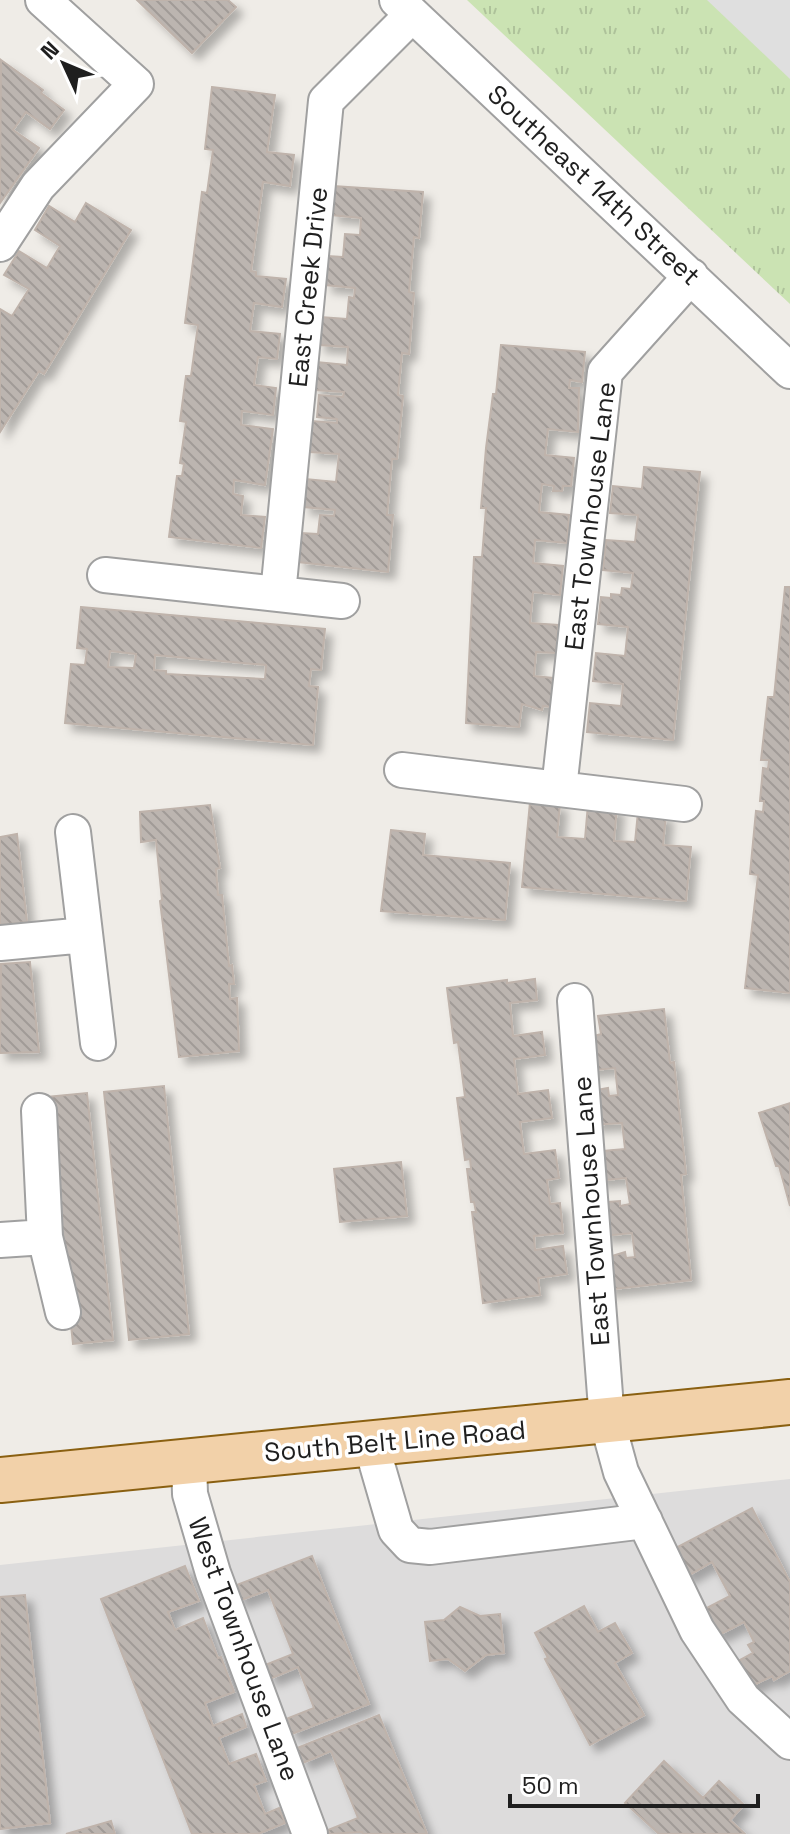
<svg xmlns="http://www.w3.org/2000/svg" width="790" height="1834" font-family="'Space Grotesk',sans-serif">
<style>
.residential{fill:#dddcdc}
.grass{fill:url(#grass-tufts)}
.parking{fill:#dfdfdf}
.building{fill:url(#building-back-hatch);stroke:#bfb3ab;stroke-width:2;fill-rule:evenodd;filter:url(#shadow)}
.lines{fill:none;stroke-linecap:round;stroke-linejoin:round}
.minor-casing{stroke:#a0a0a0;stroke-width:38}
.major-casing{stroke:#8a6011;stroke-width:48}
.minor{stroke:#fff;stroke-width:34}
.major{stroke:#f2d1a9;stroke-width:44}
.labels{text-anchor:middle;dominant-baseline:central;stroke-width:7;stroke-linejoin:round;paint-order:stroke}
.street-label{font-size:26px;fill:#1f1f1f;stroke:#fff}
</style>
<defs>
<pattern id="grass-tufts" width="24" height="20" patternUnits="userSpaceOnUse" patternTransform="scale(2)"><rect width="24" height="20" fill="#cbe3b3"/><path d="M3 7l-1-3M5 7V3M7 7l1-3M15 17l-1-3M17 17v-4M19 17l1-3" fill="none" stroke="#aec29a"/></pattern>
<pattern id="building-back-hatch" width="6" height="6" patternUnits="userSpaceOnUse" patternTransform="scale(2)"><rect width="6" height="6" fill="#bcb5b0"/><path d="M-1 5l2 2M0 0l6 6M5-1l2 2" fill="none" stroke="#a19b97"/></pattern>
<filter id="shadow"><feDropShadow dx="7" dy="7" stdDeviation="4" flood-color="#0004"/></filter>
</defs>
<rect width="100%" height="100%" fill="#efece7"/>
<path class="residential" d="M790,1479V1834H0V1565Z"/>
<path class="grass" d="M467,0H790V304Z"/>
<path class="parking" d="M707,0H790V79Z"/>
<path class="building" d="M137,0H228L236,7L192,53Z
M1,60L43,90L41,93L64,110L50,129L26,112L13,130L39,148L0,203Z
M212,87L275,95L267,152L294,155L290,186L263,182L251,271L256,272V276L286,279L282,307L254,303L250,331L280,334L277,359L258,357L254,385L276,388L273,415L242,411L241,425L273,429L265,485L234,480L233,494L243,496L241,515L265,517L261,548L169,537L177,476H182L184,464L180,463L186,422L180,421L186,376H191L198,325L185,323L202,192L207,193L213,150L205,149Z
M333,186L423,192L419,238L414,237L409,292L414,293L409,354L402,353L398,395L403,396L397,459H392L387,515H393L388,572L298,562L301,533L318,534L320,515L334,516L335,510L303,507L306,479L336,482L339,454L309,452L312,421L337,423V419L317,417L319,395L343,397L344,392L314,390L317,362L347,365L348,347L318,345L321,317L347,319L349,297L354,298L355,288L325,285L328,256L343,257L345,234L360,235L361,218L331,215Z
M86,203L131,230L44,374L39,371L0,432V309L12,316L29,289L4,275L19,251L47,268L60,246L35,230L49,206L75,222Z
M501,345L585,352L582,382L570,380L569,388H579L578,432L548,429L545,455L574,458L571,486H563L562,491H553L554,486L542,484L539,512L569,515L567,543L535,540L533,563L563,566L560,595L533,592L530,623L558,625L556,653L536,652L534,676L553,678L551,707L543,706L542,710L522,704L519,727L466,723L474,557H482L486,508H481L486,448L493,394H496Z
M644,467L700,472L673,740L587,732L590,703L621,706L623,684L593,681L596,653L625,656L628,627L598,624L601,597L611,598V594L621,595L622,588L631,589L633,573L603,570L606,540L635,542L638,515L610,513L613,486L642,489Z
M785,587H790V993L745,988L758,875L750,874L756,811L763,812L764,801H760L763,768L768,769L769,760H761L768,697H774Z
M81,607L325,629L321,670L311,669L309,686L318,687L313,745L65,723L71,664L85,665L87,649L77,648ZM110,651L136,654L134,668L108,667ZM155,655L266,665L265,679L166,674V671L154,670Z
M530,802L560,804L557,837L585,839L588,804L617,807L614,841L635,842L638,812L666,815L663,845L691,847L686,901L522,887Z
M210,805L220,868L216,869L218,895H222L229,966L232,965L234,984H229L230,999L237,998L239,1051L179,1057L160,901L162,900L156,840L141,842L140,812Z
M391,830L425,834L423,855L510,863L505,920L381,911Z
M17,834L27,922L0,925V837Z
M30,962L39,1052L0,1053L1,964Z
M535,979L537,1000L510,1003L513,1036L542,1032L545,1055L514,1059L518,1094L548,1090L552,1118L520,1122L524,1154L555,1150L559,1178L547,1180L550,1204L560,1203L563,1233L534,1236L535,1250L563,1246L567,1274L538,1278L540,1295L483,1303L472,1212H476L474,1202H471L467,1169H471L470,1159L465,1160L457,1098L465,1097L458,1042L454,1043L447,988L507,980V983Z
M664,1009L670,1063L674,1062L686,1174L681,1175L691,1280L606,1290L602,1259L625,1252L626,1258L635,1257L632,1233L603,1236L600,1207H608V1202L620,1201V1206L630,1204L626,1178L596,1181L592,1152L625,1149L622,1123L591,1125L596,1090L608,1088L609,1096L618,1095L615,1068L585,1071L581,1040L601,1034L598,1016Z
M164,1086L189,1334L129,1340L104,1092Z
M87,1093L113,1340L73,1344L47,1097Z
M790,1103V1206L779,1166H776L759,1113Z
M401,1162L407,1216L340,1222L334,1169Z
M752,1508L790,1582V1671L774,1680L772,1676L744,1690L731,1665L753,1653L748,1645L754,1642L744,1622L717,1636L703,1610L730,1596L712,1562L686,1577L672,1550Z
M312,1556L369,1704L292,1734L286,1719L314,1708L298,1667L270,1679L265,1665L293,1654L268,1590L239,1601L234,1586Z
M185,1566L199,1601L168,1612L175,1630L203,1618L218,1658L221,1657L234,1692L205,1703L213,1726L242,1714L246,1727L219,1738L229,1764L256,1754L266,1781L254,1785L265,1814L279,1808L285,1823L258,1834H192L101,1599Z
M25,1595L50,1823L0,1829V1597Z
M584,1606L598,1632L615,1623L632,1653L615,1663L644,1715L590,1745L545,1659L548,1658L535,1633Z
M460,1607L480,1616L500,1614L504,1653L486,1655L465,1671L448,1659L430,1661L425,1622L444,1620Z
M379,1715L427,1834H363L362,1832L330,1834L328,1830L358,1818L331,1751L303,1763L297,1748Z
M664,1761L703,1798L719,1781L744,1805L730,1820L745,1834H659L625,1803Z
M111,1821L115,1834H66Z"/>
<g class="lines">
<g class="minor-casing">
<path id="minor" d="M397,0L790,371
M0,244L38,186L136,84L43,0
M105,575L342,601
M278,594L326,101L412,15
M402,770L684,804
M559,789L605,372L691,276
M73,832L98,1043
M0,943L85,935
M575,1001L607,1421L621,1472L697,1630L743,1699L790,1742
M39,1111L45,1237L63,1312
M0,1240L45,1237
M371,1444L396,1530L410,1545L430,1547L645,1521
M189,1461L190,1494L213,1573L310,1834"/>
</g>
<g class="major-casing">
<path id="major" d="M0,1480L790,1402"/>
</g>
<use href="#minor" class="minor"/>
<use href="#major" class="major"/>
</g>
<g class="labels">
<g class="street-label">
<text transform="translate(594 185) rotate(43)">Southeast 14th Street</text>
<text transform="translate(308 287) rotate(-84)">East Creek Drive</text>
<text transform="translate(590 516) rotate(-83)">East Townhouse Lane</text>
<text transform="translate(591 1211) rotate(-94)">East Townhouse Lane</text>
<text transform="translate(395 1441) rotate(-5)">South Belt Line Road</text>
<text transform="translate(244 1649) rotate(70)">West Townhouse Lane</text>
</g>
</g>
<g transform="translate(64 64) rotate(314)" stroke="#ffffff" stroke-width="6" paint-order="stroke">
<path d="M0-6L14 30L0 20L-14 30Z" fill="#1f1f1f"/>
<text y="-12" font-size="22" font-weight="bold" text-anchor="middle" fill="#1f1f1f">N</text>
</g>
<path d="M510 1794v12h248v-12" fill="none" stroke="#1f1f1f" stroke-width="4"/>
<text x="522" y="1794" font-size="24" fill="#1f1f1f" stroke="#ffffff" stroke-width="6" paint-order="stroke">50 m</text>
</svg>
